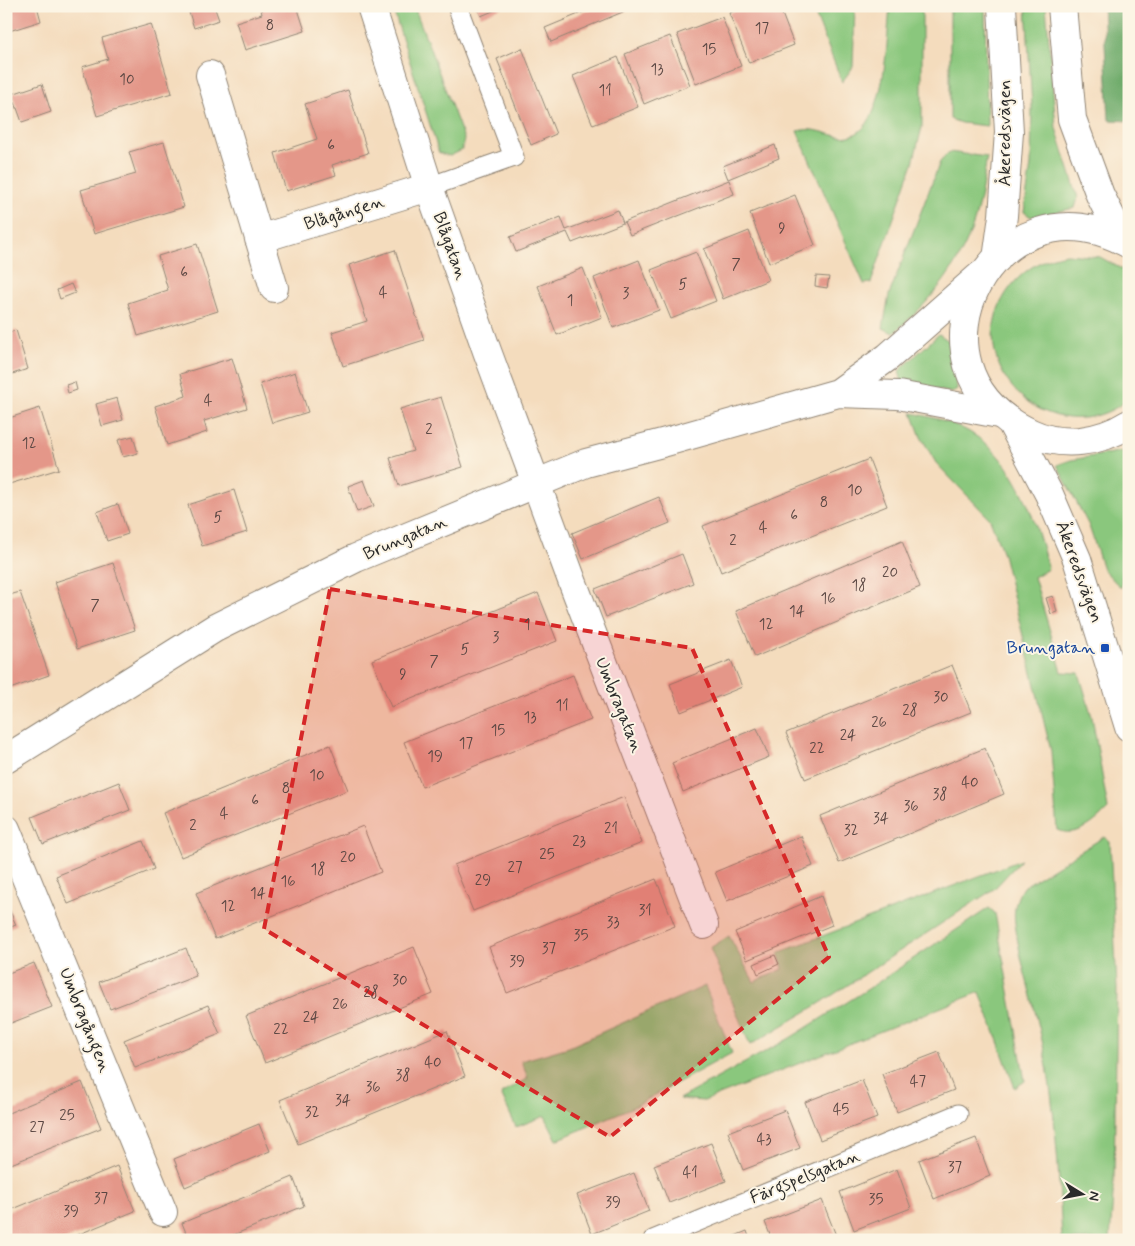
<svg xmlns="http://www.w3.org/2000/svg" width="1135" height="1246" font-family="Mynerve,sans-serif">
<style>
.green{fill:#8ac77d;stroke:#5a7954}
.forest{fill:#6fac6c;stroke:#4d6c4c}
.building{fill:#e49789}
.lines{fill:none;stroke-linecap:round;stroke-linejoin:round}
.lane-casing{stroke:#908474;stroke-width:21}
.street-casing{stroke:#908474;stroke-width:30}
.secondary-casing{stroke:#908474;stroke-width:30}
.lane{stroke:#fff;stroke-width:19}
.street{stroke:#fff;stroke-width:28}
.secondary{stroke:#fff;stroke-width:28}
.marked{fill:#d62828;fill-opacity:0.2;stroke:#d62828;stroke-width:4;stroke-dasharray:10 6;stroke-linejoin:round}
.transit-dot{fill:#1a4fb4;stroke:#fcf5e5;stroke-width:2}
.labels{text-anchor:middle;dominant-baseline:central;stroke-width:4;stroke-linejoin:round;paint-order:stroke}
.number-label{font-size:15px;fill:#594642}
.street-label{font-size:18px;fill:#2b2b2b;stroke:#fcf5e5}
.transit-label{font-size:18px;fill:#164399;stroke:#fcf5e5;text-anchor:end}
</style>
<rect width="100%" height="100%" fill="#fcf5e5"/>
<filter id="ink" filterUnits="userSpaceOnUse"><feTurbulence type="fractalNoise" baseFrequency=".02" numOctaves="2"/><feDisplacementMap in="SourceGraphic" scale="10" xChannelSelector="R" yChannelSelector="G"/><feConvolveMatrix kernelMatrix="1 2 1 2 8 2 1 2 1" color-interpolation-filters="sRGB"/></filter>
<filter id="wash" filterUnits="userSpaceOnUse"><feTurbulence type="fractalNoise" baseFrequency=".0096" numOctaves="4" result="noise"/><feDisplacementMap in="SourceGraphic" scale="20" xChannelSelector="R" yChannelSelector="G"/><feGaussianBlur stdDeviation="1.12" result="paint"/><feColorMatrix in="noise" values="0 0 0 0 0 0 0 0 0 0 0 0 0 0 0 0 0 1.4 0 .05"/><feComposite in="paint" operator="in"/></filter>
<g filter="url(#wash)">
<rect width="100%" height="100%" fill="#f4dcbd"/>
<path class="green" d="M392,6H414L464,139L462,150L450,156L439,153Z
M812,6H855L853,67L842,82Z
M890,6H922V127L913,163L871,283L864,284L797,131C802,130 807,129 812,130C827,131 841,142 857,133C886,116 887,37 890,6Z
M950,6H985L987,126L961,123L950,119Z
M1026,6H1046L1056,128L1078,198L1075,208L1031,217L1024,212L1031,165L1032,107Z
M949,152L987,157C984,175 982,193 977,211C966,259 931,303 893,333L883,328L889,295L940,162Z
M1067,254L1100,257L1129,273V399C1051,461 951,361 1012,285C1026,268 1045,257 1067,254Z
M939,334L953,344L957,389L952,393L902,382L899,371Z
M912,413C927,416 945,420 960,427C1014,452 1035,515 1048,569L1034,577L1062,672L1079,673L1092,717L1108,809C1094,823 1078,838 1057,830L1051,751L1003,554L990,519L936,463L921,437Z
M1129,450V520L1121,588L1103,569L1089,526L1057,465L1071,460Z
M1104,837L1110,842L1117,988L1114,1180L1110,1240H1062C1059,1177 1056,1112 1044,1050C1036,1007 1020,966 1015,923C1013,910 1016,898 1023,887Z
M1021,860L994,889L819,1004L750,1045L710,948L729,936L754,982L783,969L778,953Z
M989,908L995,913L1025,1081L1015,1088L980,992L704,1101L679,1099L790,1038L868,989Z
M705,986L732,1053L635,1106L557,1140L545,1116L516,1127L501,1094L528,1078L521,1061L569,1047Z"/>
<path class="forest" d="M1103,6H1129V121L1109,120Z"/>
<g id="blocks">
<path class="building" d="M6,6H37L41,21L6,32Z
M187,6H214L219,20L194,28Z
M260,6H297L305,31L245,50L236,22L262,14Z
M476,6H505L481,16Z
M598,6H637L551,42L545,28Z
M747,6H779L794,45L749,63L729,13Z
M722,17L741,66L696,84L677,34Z
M151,24L172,93L97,116L82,67L108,59L102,38Z
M670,36L690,85L644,104L625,54Z
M522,48L556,134L531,145L497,59Z
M618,57L638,107L593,125L573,76Z
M42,84L51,112L22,122L12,94Z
M348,90L368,153L332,165L336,175L286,191L275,153L317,139L305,104Z
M164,142L184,207L94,234L81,190L136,174L129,152Z
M775,145L779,158L728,179L723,166Z
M729,180L734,194L630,235L624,222Z
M795,195L815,245L769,263L750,213Z
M618,210L623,223L572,243L567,232L516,252L510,237L561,217L566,230Z
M749,231L768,280L723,299L704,249Z
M197,244L218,311L138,336L128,303L168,290L158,256Z
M395,250L424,340L343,366L332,332L367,321L349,265Z
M696,252L716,301L671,319L651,270Z
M639,260L659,310L613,328L594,278Z
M583,268L602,317L557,335L538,286Z
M816,276L829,277L827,288L815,286Z
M71,284L75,293L60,299L57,290Z
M16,330L28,369L6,376V333Z
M232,358L247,408L204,421L207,432L167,445L155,406L186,396L180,374Z
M295,372L308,412L272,423L260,384Z
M75,382L77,390L68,393L66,385Z
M441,397L463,467L399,486L390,458L413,451L400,409Z
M117,398L123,420L102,426L96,404Z
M40,408L59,469L6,485V419Z
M133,436L138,453L123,457L118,440Z
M869,459L887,506L721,572L703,526Z
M364,480L374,506L357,512L348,486Z
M234,490L247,532L202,546L188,505Z
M659,497L670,523L583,559L572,533Z
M118,504L128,534L107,541L97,512Z
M902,541L920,587L755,657L736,611Z
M682,554L693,583L606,617L595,589Z
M113,563L135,630L77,649L55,582Z
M20,592L49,675L7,690L6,596Z
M538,593L557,641L391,707L372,660Z
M1053,596L1057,612L1051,614L1046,598Z
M731,660L742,687L681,712L670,684Z
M952,665L971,712L805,779L786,733Z
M573,675L591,720L422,787L404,742Z
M757,728L769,757L683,792L672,763Z
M330,745L348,790L181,857L163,813Z
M985,748L1004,794L839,863L820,816Z
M119,782L130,810L43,844L32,817Z
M624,797L642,843L473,911L454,865Z
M363,826L381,872L215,939L196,893Z
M801,836L813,866L727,901L715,872Z
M143,841L154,869L68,904L56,876Z
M656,879L675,926L507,993L489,947Z
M821,896L832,925L747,960L735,932Z
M6,902L16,925L6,929Z
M414,947L433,994L265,1063L246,1016Z
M186,948L196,976L110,1009L99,982Z
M775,955L779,964L758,974L754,964Z
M34,963L52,1007L6,1025V974Z
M208,1005L220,1034L135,1068L124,1040Z
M447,1031L465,1076L298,1144L280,1100Z
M939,1052L954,1090L897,1112L882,1074Z
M862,1080L877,1118L820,1140L805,1102Z
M82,1082L101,1128L6,1166V1114Z
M785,1110L800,1148L743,1170L728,1132Z
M259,1124L270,1151L185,1187L174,1159Z
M976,1138L990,1176L934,1199L919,1160Z
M711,1143L726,1181L669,1203L654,1165Z
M117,1166L135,1211L65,1240H6V1212Z
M897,1169L911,1208L854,1230L840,1192Z
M634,1173L649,1211L592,1234L577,1195Z
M293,1177L304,1206L221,1240H189L182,1223Z
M822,1200L837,1238L772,1240L765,1222Z
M747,1231L750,1240H725Z"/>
</g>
</g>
<g filter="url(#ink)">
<use href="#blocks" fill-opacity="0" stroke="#908474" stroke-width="1"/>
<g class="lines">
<g class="lane-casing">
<path id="lane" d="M429,187L514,157L457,6
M653,1240L958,1114"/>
</g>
<g class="street-casing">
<path id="street" d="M371,6L429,187L487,351L571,578L704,925
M210,75L274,288
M259,239L429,187
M838,393L888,357L981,275
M6,759L215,628L356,558L586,463L666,442L838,393L898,395L999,414
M6,829L163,1212"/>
</g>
<g class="secondary-casing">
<path id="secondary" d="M1062,6L1072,119L1100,195L1123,241
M1129,244C995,168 890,368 1031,433C1063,448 1100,442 1129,424
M997,259L1003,216L1009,132L1002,6
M1012,424L1049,494L1077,559L1129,727"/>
</g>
<use href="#lane" class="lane"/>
<use href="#street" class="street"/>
<use href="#secondary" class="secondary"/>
</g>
</g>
<path class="marked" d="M330,589L692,648L829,957L610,1137L264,929Z"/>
<rect class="transit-dot" x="1100" y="643" width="10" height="10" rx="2.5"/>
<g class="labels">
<g class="number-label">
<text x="270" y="26">8</text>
<text x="762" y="29">17</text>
<text x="709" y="50">15</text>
<text x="657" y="70">13</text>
<text x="127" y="80">10</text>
<text x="605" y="91">11</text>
<text x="331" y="146">6</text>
<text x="782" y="229">9</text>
<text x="736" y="265">7</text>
<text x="184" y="273">6</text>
<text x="683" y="285">5</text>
<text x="383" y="293">4</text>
<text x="626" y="294">3</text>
<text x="570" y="301">1</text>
<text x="208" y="401">4</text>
<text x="429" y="430">2</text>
<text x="29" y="444">12</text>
<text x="855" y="491">10</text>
<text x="824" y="503">8</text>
<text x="794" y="516">6</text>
<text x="218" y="518">5</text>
<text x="763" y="528">4</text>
<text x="733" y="541">2</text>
<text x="890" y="573">20</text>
<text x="859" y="586">18</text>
<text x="828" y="599">16</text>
<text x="95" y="606">7</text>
<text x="797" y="612">14</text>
<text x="527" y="625">1</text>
<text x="766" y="625">12</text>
<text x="496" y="638">3</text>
<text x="465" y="650">5</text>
<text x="434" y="662">7</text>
<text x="403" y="675">9</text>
<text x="941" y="698">30</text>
<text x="562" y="706">11</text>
<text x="910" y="711">28</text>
<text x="530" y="718">13</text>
<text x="879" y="723">26</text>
<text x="498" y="731">15</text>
<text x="848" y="736">24</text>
<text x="466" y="744">17</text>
<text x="817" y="749">22</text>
<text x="435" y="757">19</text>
<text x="317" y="776">10</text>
<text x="970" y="783">40</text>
<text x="286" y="789">8</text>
<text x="940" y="795">38</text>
<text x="255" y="801">6</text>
<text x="911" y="807">36</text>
<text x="224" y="814">4</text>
<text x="881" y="819">34</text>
<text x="193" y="826">2</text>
<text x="611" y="829">21</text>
<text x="851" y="831">32</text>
<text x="579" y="842">23</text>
<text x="547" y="855">25</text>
<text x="348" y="858">20</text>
<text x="515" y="868">27</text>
<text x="318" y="870">18</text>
<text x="483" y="881">29</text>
<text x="288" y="882">16</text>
<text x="258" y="894">14</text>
<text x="228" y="907">12</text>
<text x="645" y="911">31</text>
<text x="613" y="923">33</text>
<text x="581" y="936">35</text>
<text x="549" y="949">37</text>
<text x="517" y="962">39</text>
<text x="400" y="981">30</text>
<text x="371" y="993">28</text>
<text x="340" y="1005">26</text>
<text x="311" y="1018">24</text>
<text x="281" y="1030">22</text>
<text x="433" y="1063">40</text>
<text x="403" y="1076">38</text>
<text x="918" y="1082">47</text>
<text x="373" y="1088">36</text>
<text x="343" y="1101">34</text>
<text x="841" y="1110">45</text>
<text x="312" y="1113">32</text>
<text x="67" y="1116">25</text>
<text x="37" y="1128">27</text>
<text x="764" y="1140">43</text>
<text x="955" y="1168">37</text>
<text x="690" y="1173">41</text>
<text x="101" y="1199">37</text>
<text x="876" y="1200">35</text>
<text x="613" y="1203">39</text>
<text x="71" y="1212">39</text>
</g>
<g class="street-label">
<text transform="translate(1005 133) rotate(-90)">Åkeredsvägen</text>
<text transform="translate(344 213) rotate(-17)">Blågången</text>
<text transform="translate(450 246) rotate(70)">Blågatan</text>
<text transform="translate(405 538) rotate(-23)">Brungatan</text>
<text transform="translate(1079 572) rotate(70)">Åkeredsvägen</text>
<text transform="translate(619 705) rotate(68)">Umbragatan</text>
<text transform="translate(85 1020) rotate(68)">Umbragången</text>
<text transform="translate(805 1177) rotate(-22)">Färgspelsgatan</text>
</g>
<g class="transit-label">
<text x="1095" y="648">Brungatan</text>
</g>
</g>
<rect width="1135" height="1246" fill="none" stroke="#fcf5e5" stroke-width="25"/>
<g transform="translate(1082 1194) rotate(100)" stroke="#fcf5e5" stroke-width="4" paint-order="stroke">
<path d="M0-4L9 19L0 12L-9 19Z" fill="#2b2b2b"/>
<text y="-8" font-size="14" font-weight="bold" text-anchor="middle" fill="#2b2b2b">N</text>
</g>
</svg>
